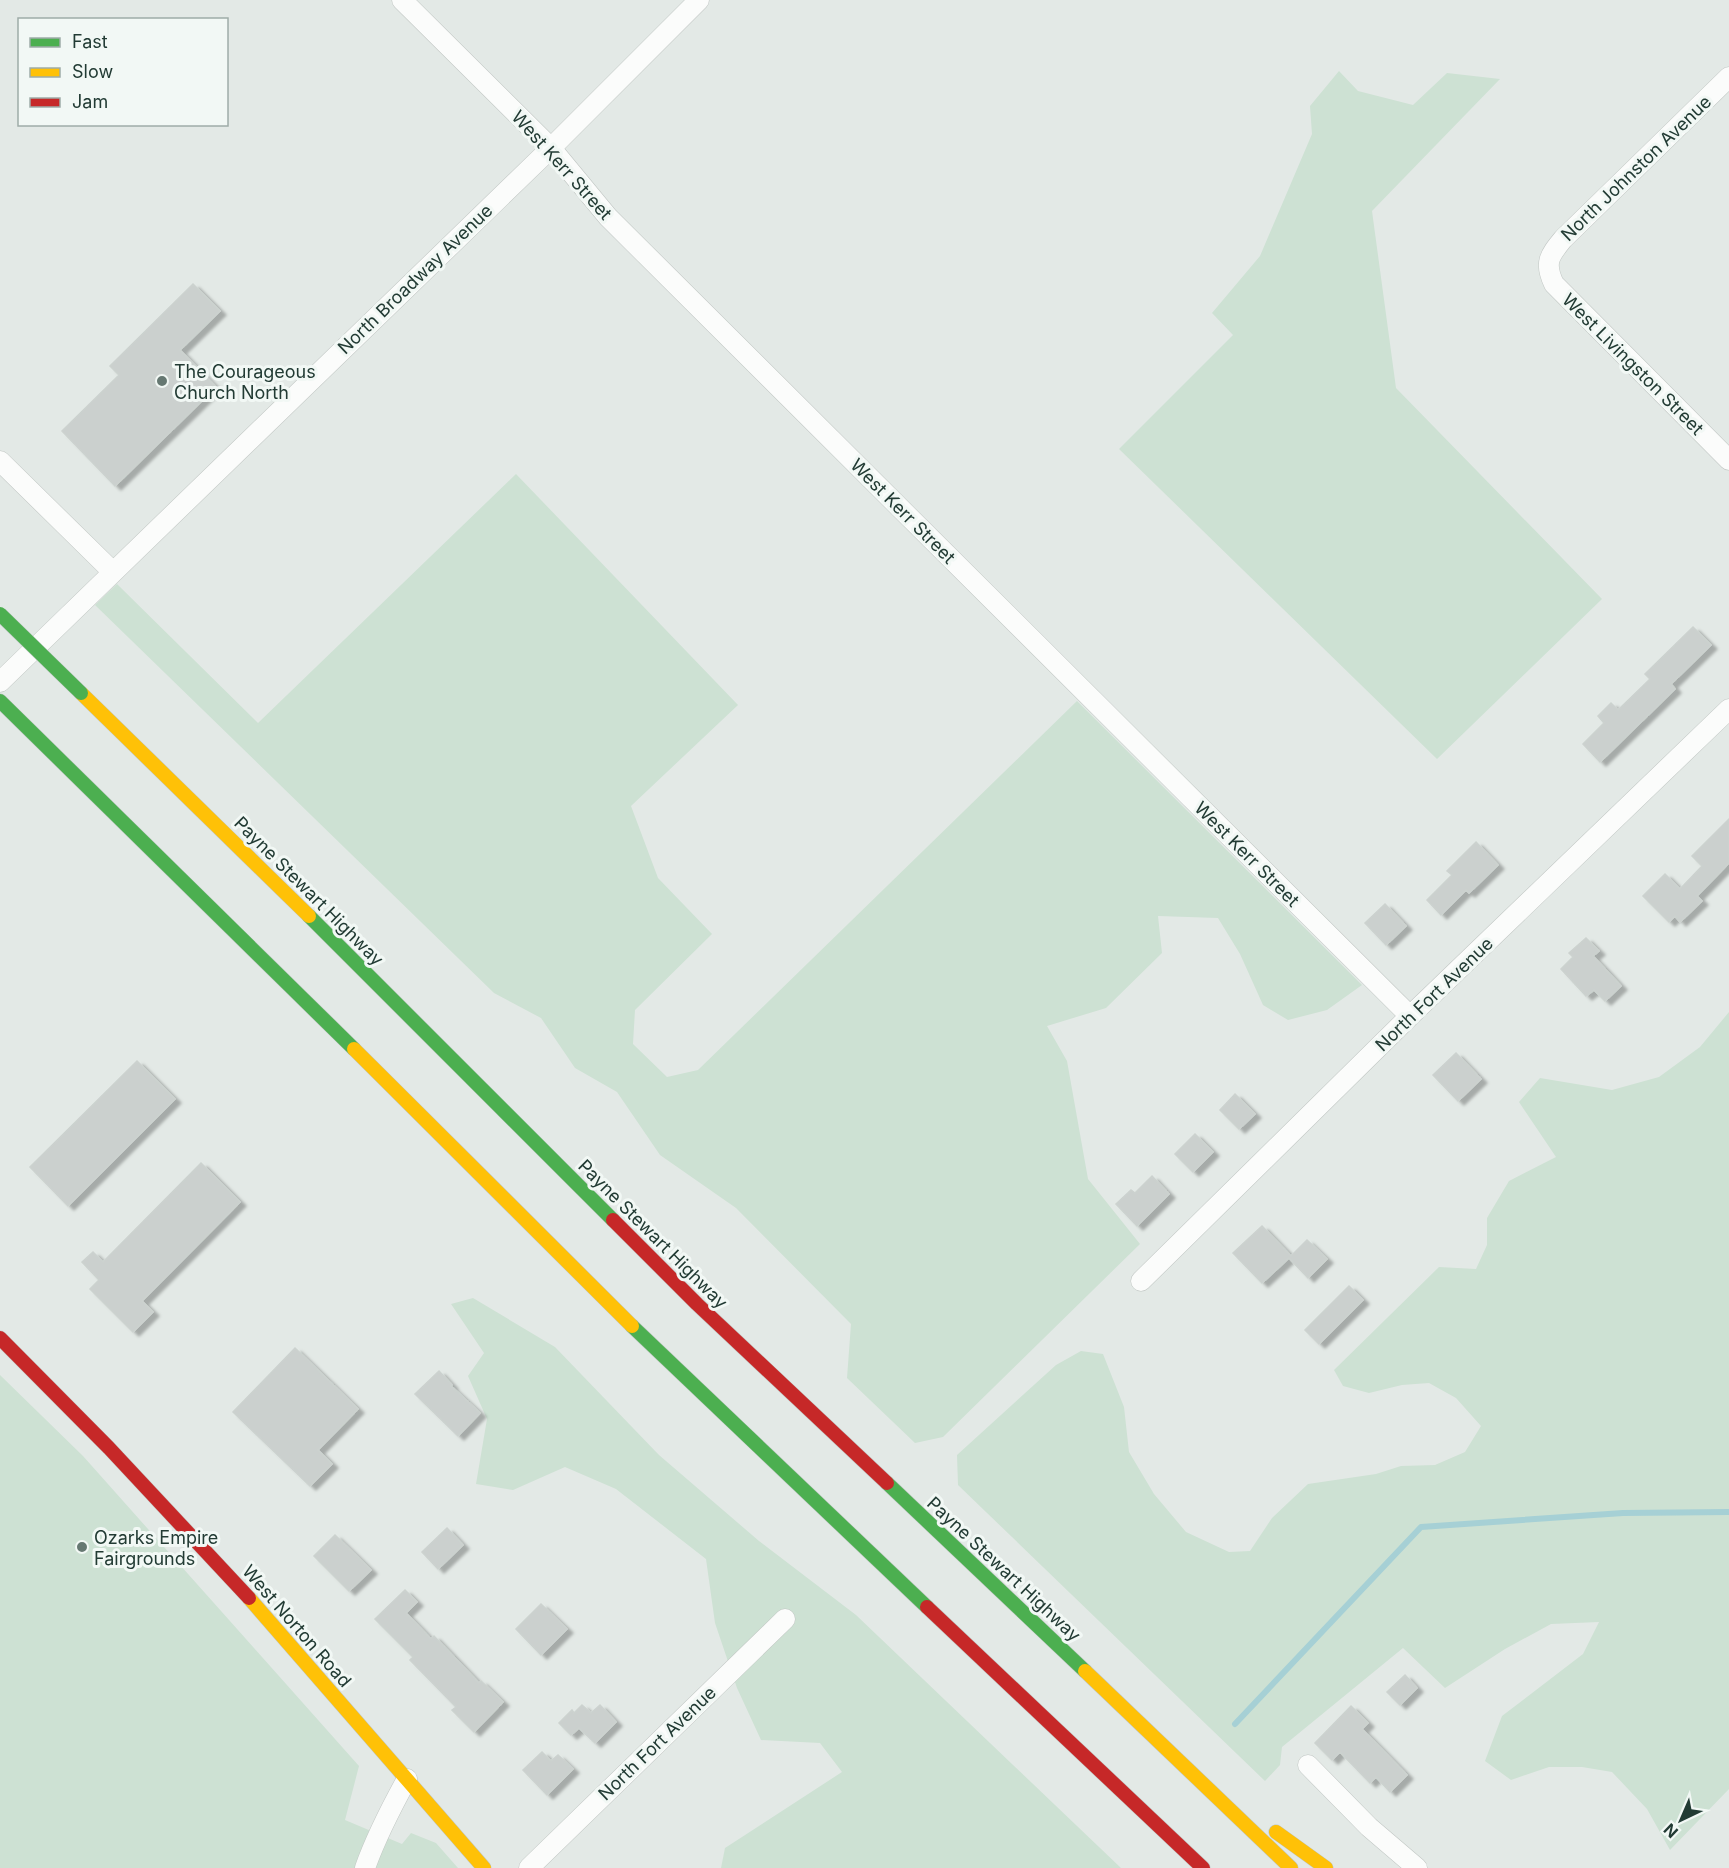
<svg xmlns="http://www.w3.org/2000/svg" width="1729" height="1868" font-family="Inter,sans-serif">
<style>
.green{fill:#cde1d3}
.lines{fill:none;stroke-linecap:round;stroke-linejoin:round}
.stream{stroke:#a6d0d5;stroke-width:6}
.building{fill:#cbd0ce;stroke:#ccd2cf;stroke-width:1.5;filter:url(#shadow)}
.street-casing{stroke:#c0c6c3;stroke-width:21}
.fast-casing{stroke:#bfc6c3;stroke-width:15}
.slow-casing{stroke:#bfc6c3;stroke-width:15}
.jam-casing{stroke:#bfc6c3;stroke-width:15}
.street{stroke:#fbfcfb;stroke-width:20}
.fast{stroke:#4caf50;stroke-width:14}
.slow{stroke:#ffc107;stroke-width:14}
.jam{stroke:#c62828;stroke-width:14}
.fast-bridge-casing{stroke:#bcc5c2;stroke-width:15;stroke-linecap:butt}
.fast-bridge{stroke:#4caf50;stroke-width:14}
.poi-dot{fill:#667872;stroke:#f2f8f5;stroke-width:2}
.labels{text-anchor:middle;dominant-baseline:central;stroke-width:6;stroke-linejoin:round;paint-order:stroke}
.street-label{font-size:18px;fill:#223b34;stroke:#f2f8f5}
.poi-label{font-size:18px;fill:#223b34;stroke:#f2f8f5;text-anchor:start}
</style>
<defs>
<filter id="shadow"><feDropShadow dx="6" dy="4" stdDeviation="1.5" flood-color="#0004"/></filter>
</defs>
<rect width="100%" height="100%" fill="#e3e9e6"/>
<path class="green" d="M1339,71L1358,91L1413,105L1447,73L1500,79L1372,211L1396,388L1602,599L1437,759L1119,449L1233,335L1212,313L1260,256L1312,134L1310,106Z
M516,474L738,705L631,806L658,878L712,934L635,1010L633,1044L667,1077L698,1070L1077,701L1362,985L1327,1010L1288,1020L1263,1005L1240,954L1218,918L1158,916L1162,953L1106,1008L1047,1026L1067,1061L1088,1179L1140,1244L943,1437L915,1443L847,1378L851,1324L736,1208L660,1155L617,1092L575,1068L541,1018L494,993L95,605L117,584L258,723Z
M1729,1012V1789L1670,1850L1647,1809L1612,1772L1582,1767H1549L1511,1780L1485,1761L1502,1716L1583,1654L1599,1622L1551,1624L1505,1649L1445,1688L1403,1648L1282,1747L1280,1765L1265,1781L958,1485L957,1455L1056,1365L1081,1351L1103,1354L1124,1407L1129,1452L1154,1494L1186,1532L1229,1552L1250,1551L1272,1518L1308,1484L1376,1474L1401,1466L1435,1465L1465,1452L1481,1426L1456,1398L1429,1383L1402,1385L1369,1393L1343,1386L1334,1370L1439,1267L1476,1269L1487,1245V1218L1509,1181L1556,1157L1519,1102L1540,1078L1612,1090L1659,1077L1700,1047Z
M473,1298L555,1347L659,1455L759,1541L856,1615L1121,1868H721L725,1848L842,1772L820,1743L761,1740L737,1688L715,1623L706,1559L616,1489L565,1467L513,1490L476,1484L487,1419L468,1376L484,1353L451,1304Z
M0,1375L83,1456L359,1766L345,1820L402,1844L411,1833L436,1843L458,1868H0Z"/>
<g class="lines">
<path class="stream" d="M1235,1724L1421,1527L1623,1513L1729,1512"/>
</g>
<path class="building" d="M193,284L220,311L180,350L216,387L115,486L62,431L119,375L110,366Z
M1693,627L1711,645L1671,684L1675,689L1600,762L1583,744L1604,723L1598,716L1611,703L1618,710L1650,679L1645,674Z
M1729,819V863L1697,896L1702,901L1680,922L1675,916L1669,922L1643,896L1665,874L1680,889L1702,866L1692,856Z
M1476,842L1498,865L1469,893L1466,890L1441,915L1427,900L1452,875L1447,871Z
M1385,904L1406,926L1386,945L1365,923Z
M1586,938L1599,951L1593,956L1621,986L1605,1001L1594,990L1586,996L1561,969L1573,957L1569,953Z
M1456,1053L1481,1079L1458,1101L1433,1075Z
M137,1061L175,1099L68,1206L30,1167Z
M1235,1094L1255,1114L1239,1129L1220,1110Z
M1195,1134L1213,1152L1193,1172L1175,1154Z
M201,1163L240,1202L142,1301L153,1312L133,1332L90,1289L99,1280L82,1262L93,1252L103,1262Z
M1152,1176L1169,1194L1137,1226L1116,1204L1131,1190L1135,1193Z
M1262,1226L1291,1256L1307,1240L1327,1259L1308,1278L1289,1258L1262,1283L1233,1253Z
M1349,1286L1363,1300L1319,1344L1305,1330Z
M295,1348L358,1409L318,1450L332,1464L310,1486L233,1412Z
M439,1371L452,1385L451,1386L480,1413L458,1436L415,1394Z
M447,1528L463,1545L438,1569L422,1552Z
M335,1535L371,1570L349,1591L314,1556Z
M405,1590L417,1602L406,1613L431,1639L434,1636L479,1683L481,1681L503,1702L474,1732L452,1710L456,1707L410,1660L413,1657L375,1619Z
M541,1604L567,1629L541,1655L516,1629Z
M1405,1675L1417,1688L1400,1705L1387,1692Z
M582,1705L591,1713L600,1705L616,1722L595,1743L579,1728L571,1735L559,1723L572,1710L574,1713Z
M1351,1706L1368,1723L1362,1729L1407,1775L1390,1792L1376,1777L1370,1783L1340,1752L1332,1760L1315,1743Z
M542,1752L551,1761L558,1755L573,1769L547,1795L523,1770Z"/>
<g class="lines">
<g class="street-casing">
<path id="street" d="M402,0L551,148L608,217L1410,1016
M1729,77L1563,239C1549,256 1544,263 1554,284L1729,460
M0,461L113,572
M0,682L551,148L699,0
M1141,1281L1410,1016L1729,709
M1308,1765L1369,1827L1417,1868
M365,1868C376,1837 391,1808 407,1779
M529,1868L785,1619"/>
</g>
<g class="fast-casing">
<path id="fast" d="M0,701L354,1049
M309,916L613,1220
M632,1326L927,1607
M887,1483L1085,1671"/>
</g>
<g class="slow-casing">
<path id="slow" d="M81,693L309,916
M354,1049L632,1326
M249,1598L484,1868
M1085,1671L1291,1868
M1276,1832L1326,1868"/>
</g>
<g class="jam-casing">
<path id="jam" d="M613,1220L697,1304L887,1483
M0,1338L109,1448L249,1598
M927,1607L1203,1868"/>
</g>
<use href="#street" class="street"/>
<use href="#fast" class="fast"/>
<use href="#slow" class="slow"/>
<use href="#jam" class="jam"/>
<g class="fast-bridge-casing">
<path id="fast-bridge" d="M0,614L81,693"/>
</g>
<use href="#fast-bridge" class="fast-bridge"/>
</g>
<g class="poi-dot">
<circle cx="162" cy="381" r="6"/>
<circle cx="82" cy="1547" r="6"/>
</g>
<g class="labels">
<g class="street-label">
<text transform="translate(562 165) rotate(48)">West Kerr Street</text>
<text transform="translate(1636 168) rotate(-44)">North Johnston Avenue</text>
<text transform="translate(415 279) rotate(-44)">North Broadway Avenue</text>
<text transform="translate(1633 364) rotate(45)">West Livingston Street</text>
<text transform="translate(903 511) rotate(45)">West Kerr Street</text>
<text transform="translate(1247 854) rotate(45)">West Kerr Street</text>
<text transform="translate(309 891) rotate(45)">Payne Stewart Highway</text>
<text transform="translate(1434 994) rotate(-44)">North Fort Avenue</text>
<text transform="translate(653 1234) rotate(45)">Payne Stewart Highway</text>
<text transform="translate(1004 1569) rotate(43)">Payne Stewart Highway</text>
<text transform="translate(297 1626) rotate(49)">West Norton Road</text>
<text transform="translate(657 1743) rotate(-44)">North Fort Avenue</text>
</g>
<g class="poi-label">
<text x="174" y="371">The Courageous<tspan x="174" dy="21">Church North</tspan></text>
<text x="94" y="1537">Ozarks Empire<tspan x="94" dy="21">Fairgrounds</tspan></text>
</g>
</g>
<rect x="18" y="18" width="210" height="108" fill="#f2f8f5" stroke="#9faca8" stroke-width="1.5"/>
<rect x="30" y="38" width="30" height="9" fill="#4caf50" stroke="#9faca8" stroke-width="1.5"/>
<text x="72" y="48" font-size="18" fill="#223b34">Fast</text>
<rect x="30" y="68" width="30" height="9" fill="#ffc107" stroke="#9faca8" stroke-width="1.5"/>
<text x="72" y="78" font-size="18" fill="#223b34">Slow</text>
<rect x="30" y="98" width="30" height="9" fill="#c62828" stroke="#9faca8" stroke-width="1.5"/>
<text x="72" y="108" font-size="18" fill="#223b34">Jam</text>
<g transform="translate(1681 1820) rotate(224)" stroke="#f2f8f5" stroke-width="4.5" paint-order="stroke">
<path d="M0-4.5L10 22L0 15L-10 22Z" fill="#223b34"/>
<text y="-9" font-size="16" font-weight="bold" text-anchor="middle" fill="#223b34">N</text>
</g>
</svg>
